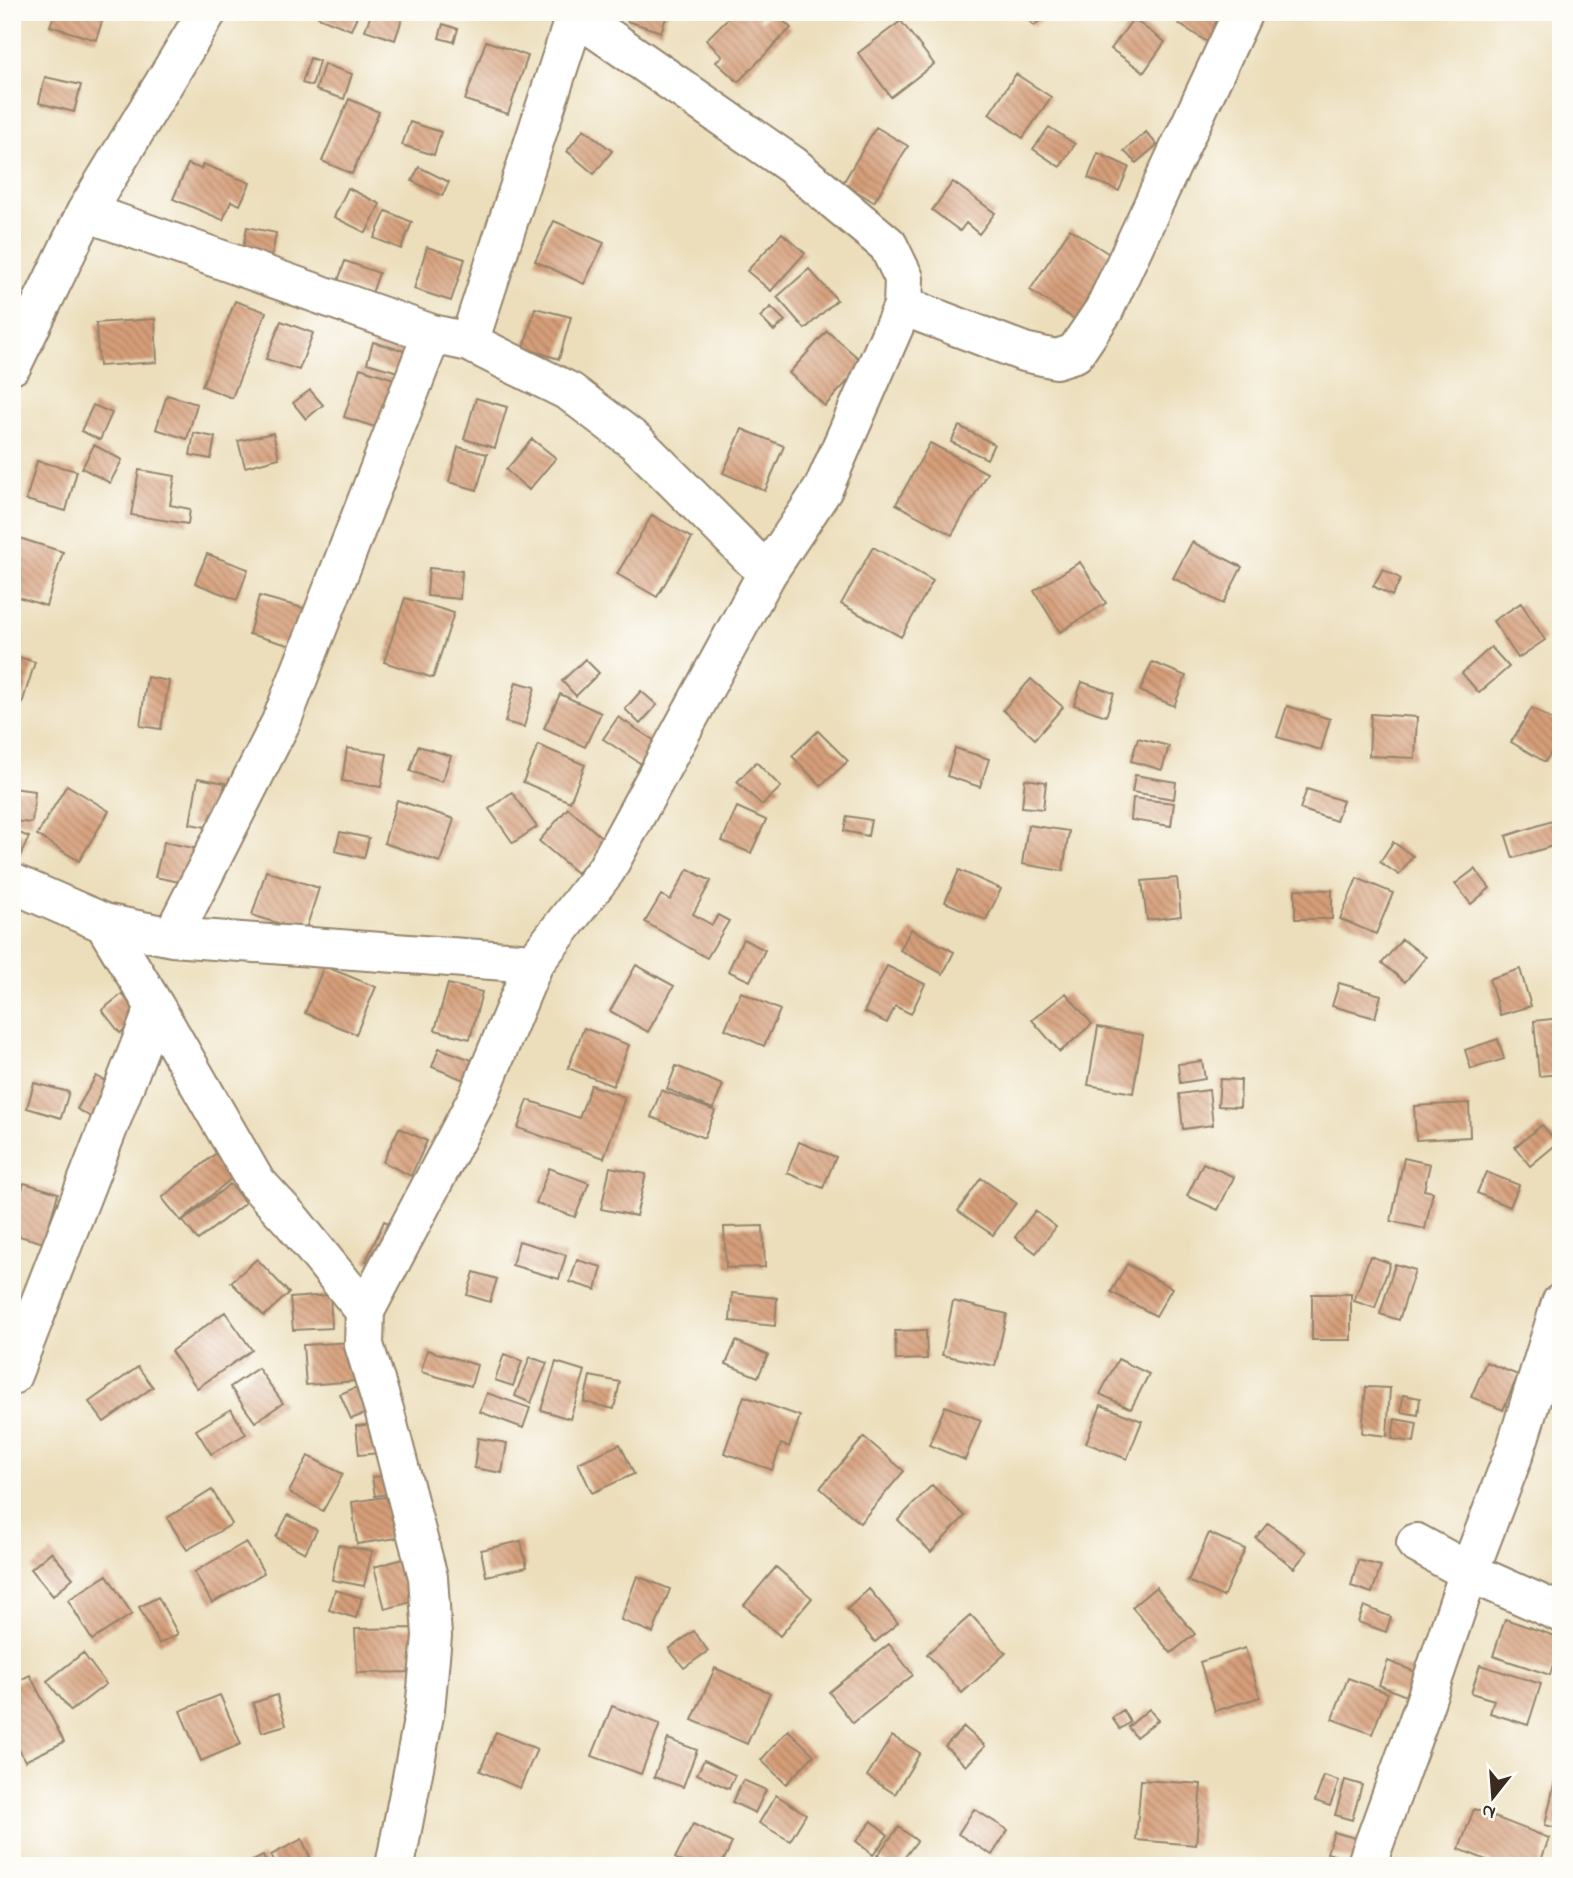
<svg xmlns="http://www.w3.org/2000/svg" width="1573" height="1878" font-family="'Indie Flower',sans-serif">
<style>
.building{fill:url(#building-back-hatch)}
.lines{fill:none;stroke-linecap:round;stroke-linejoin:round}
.street-casing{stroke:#94846c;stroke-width:42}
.street{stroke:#fff;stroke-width:38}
</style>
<defs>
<pattern id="building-back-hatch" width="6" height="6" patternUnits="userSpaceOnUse" patternTransform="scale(1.75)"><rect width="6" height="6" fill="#d69e79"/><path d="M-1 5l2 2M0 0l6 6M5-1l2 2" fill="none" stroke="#af8163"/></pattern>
</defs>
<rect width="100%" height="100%" fill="#fdfcf7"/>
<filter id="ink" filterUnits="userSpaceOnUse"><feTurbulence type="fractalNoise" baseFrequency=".0143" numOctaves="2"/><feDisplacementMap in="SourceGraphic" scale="14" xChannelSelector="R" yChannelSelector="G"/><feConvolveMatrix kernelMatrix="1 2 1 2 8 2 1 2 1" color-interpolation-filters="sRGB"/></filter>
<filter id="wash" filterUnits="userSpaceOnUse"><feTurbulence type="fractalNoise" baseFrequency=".00686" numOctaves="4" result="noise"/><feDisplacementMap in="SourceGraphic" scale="28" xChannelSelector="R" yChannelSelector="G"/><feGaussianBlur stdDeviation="1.57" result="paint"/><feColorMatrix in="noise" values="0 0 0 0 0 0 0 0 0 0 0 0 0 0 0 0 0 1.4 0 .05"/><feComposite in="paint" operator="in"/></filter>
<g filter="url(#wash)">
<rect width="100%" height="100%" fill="#ecdebb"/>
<g id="blocks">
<path class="building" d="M55,12H105L96,40L50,26Z
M320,12H359L351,30L318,17Z
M372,12L404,13L395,40L365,30Z
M630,12H668L661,32L627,21Z
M734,12H754L762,21L771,12H774L791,28L738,82L716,62L722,56L706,40Z
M1021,12H1048L1034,26Z
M1160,12H1184L1178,22Z
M1187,12H1208L1226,24L1212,45L1179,24Z
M1133,19L1165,42L1144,72L1111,49Z
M901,21L934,64L891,97L858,53Z
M443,24L458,29L454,42L439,38Z
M486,41L528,56L508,114L465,100Z
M310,58L319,61L312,86L302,83Z
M324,64L352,74L344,99L316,90Z
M1016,74L1051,97L1023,138L989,114Z
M45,77L81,85L74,112L39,103Z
M349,99L379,112L352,174L322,161Z
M410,122L441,132L434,155L402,145Z
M876,127L908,146L874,202L843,183Z
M1049,127L1075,144L1060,167L1033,149Z
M584,129L612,151L594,174L567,151Z
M1146,132L1157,145L1136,163L1124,151Z
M1098,153L1129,167L1119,191L1088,178Z
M188,164L201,169L203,164L250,183L240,205L231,201L223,220L173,199Z
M419,167L449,182L442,196L412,181Z
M953,182L995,213L979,234L966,223L960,231L932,210Z
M348,188L380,204L366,233L334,217Z
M386,211L412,222L401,249L374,238Z
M554,221L604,243L584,284L535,261Z
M247,227L276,233L272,256L243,249Z
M1070,229L1114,257L1082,324L1030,290Z
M782,233L805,253L771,291L747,271Z
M427,247L465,259L451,301L414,289Z
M345,261L379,273L371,296L337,284Z
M809,269L837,300L805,329L777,297Z
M235,301L266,312L232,398L202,386Z
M771,307L785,321L774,331L760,317Z
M535,308L571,317L559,359L524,348Z
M155,319L157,362L99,366L96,323Z
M281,321L313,333L299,370L266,359Z
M827,331L864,363L825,406L789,373Z
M373,342L404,351L398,372L367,363Z
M360,368L400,381L384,430L344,417Z
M310,390L323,405L306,419L293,403Z
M167,395L197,404L187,439L156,429Z
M476,398L507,407L495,448L464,439Z
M93,405L112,413L100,440L81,431Z
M959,426L994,444L987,459L951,442Z
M742,429L784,446L765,491L723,473Z
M194,433L215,437L211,459L190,455Z
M273,433L279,458L245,467L238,441Z
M532,439L556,458L529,490L506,470Z
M930,443L987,473L952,535L896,504Z
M94,445L122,460L110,483L82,468Z
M458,447L487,454L477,490L449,482Z
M37,461L77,471L66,511L26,500Z
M139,470L175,476L170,505L190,509L188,524L131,515Z
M652,515L692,538L657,597L617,574Z
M13,536L63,552L46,606L12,595Z
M1192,542L1242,567L1223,604L1173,578Z
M873,547L933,581L901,637L841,604Z
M207,554L248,569L237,600L195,583Z
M1080,562L1106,603L1060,632L1034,591Z
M429,568L462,571L460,599L427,596Z
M1383,569L1401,579L1392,596L1373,586Z
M259,596L314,611L303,649L249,634Z
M405,598L454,613L433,678L384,662Z
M1521,603L1545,640L1518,658L1493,621Z
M1491,647L1509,667L1479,693L1462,673Z
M12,655L35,662L20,710L12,708Z
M585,659L599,673L576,696L562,681Z
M1152,662L1186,676L1174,706L1140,691Z
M147,677L169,681L161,729L140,726Z
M1031,679L1063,707L1035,739L1003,710Z
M516,682L535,687L524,727L505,722Z
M1082,682L1114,693L1106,716L1074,705Z
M641,691L657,705L640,724L625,709Z
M560,694L601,713L585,747L544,728Z
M1287,706L1330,719L1321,750L1277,737Z
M1532,708L1561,725V737L1545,762L1511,742Z
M1371,714L1417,717L1415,758L1369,756Z
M618,717L661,745L646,767L603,739Z
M818,731L848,761L821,786L792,756Z
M1138,738L1169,746L1162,770L1131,761Z
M538,745L585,765L570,802L523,782Z
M418,746L451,756L442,782L410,771Z
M347,748L387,754L381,787L342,781Z
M955,748L989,759L980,787L947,776Z
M756,762L781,787L762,805L737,782Z
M1135,775L1176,782L1174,799L1132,792Z
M198,778L225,783L217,829L190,824Z
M1025,779L1046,782L1043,809L1022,807Z
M67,785L109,811L79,861L37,835Z
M12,788L35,791L32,823L12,821Z
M1307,789L1343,801L1336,821L1300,809Z
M512,792L537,827L513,843L489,809Z
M1133,798L1174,803L1171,826L1131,820Z
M397,800L454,819L440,862L384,843Z
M737,807L766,820L751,853L722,841Z
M568,808L606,841L577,873L539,841Z
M847,816L871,820L868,836L844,831Z
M1552,821L1559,844L1513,858L1506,836Z
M1028,825L1069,831L1063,871L1022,864Z
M12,830L29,837L19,858L12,855Z
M340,832L369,838L364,858L335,851Z
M164,842L198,849L190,884L155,877Z
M1393,842L1413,856L1399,875L1380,862Z
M688,869L711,881L693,914L712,925L718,915L729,921L707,958L645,922L661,895L670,900Z
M1475,869L1490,888L1471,904L1455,884Z
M959,870L1001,889L986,920L945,902Z
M266,871L319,888L305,932L252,915Z
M1177,878L1181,916L1147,920L1142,881Z
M1357,878L1393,893L1376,934L1340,919Z
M1295,889L1332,890V919H1295Z
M911,929L954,952L943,974L900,950Z
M743,939L765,950L750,981L728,971Z
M1402,939L1426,957L1405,982L1382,963Z
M636,965L674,986L648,1032L610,1011Z
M324,966L376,987L356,1034L305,1013Z
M887,966L925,984L911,1014L895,1006L887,1023L864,1012Z
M1520,969L1531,1006L1500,1015L1489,979Z
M1339,983L1381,995L1375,1018L1332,1006Z
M448,984L482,992L470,1039L435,1030Z
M741,992L780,1010L764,1046L725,1029Z
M1066,993L1092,1024L1060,1052L1032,1020Z
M122,994L140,1017L120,1033L102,1010Z
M1561,1018V1074L1539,1076L1534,1021Z
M1098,1027L1143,1035L1133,1093L1088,1085Z
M584,1028L629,1045L613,1086L568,1068Z
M1498,1039L1504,1059L1471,1069L1465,1050Z
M439,1048L472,1060L464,1080L432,1067Z
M1202,1061L1205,1079L1180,1083L1178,1064Z
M676,1066L723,1085L713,1109L667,1089Z
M96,1076L120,1089L101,1123L77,1109Z
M1220,1079L1241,1080L1240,1107L1218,1106Z
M34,1083L69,1092L61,1118L27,1108Z
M591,1085L625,1097L604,1158L518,1128L528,1100L579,1118Z
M661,1090L715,1111L704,1138L651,1117Z
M1209,1090L1213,1125L1183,1129L1179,1094Z
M1469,1103L1470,1137L1416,1140L1414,1106Z
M1542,1125L1558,1143L1530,1166L1515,1147Z
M399,1128L427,1141L411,1176L383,1162Z
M799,1142L836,1157L823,1188L787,1173Z
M220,1150L239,1172L181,1221L162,1198Z
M1404,1158L1430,1164L1424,1190L1433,1192L1425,1229L1391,1221Z
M1203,1163L1234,1177L1218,1210L1187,1196Z
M610,1167L646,1174L636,1216L601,1209Z
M549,1168L589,1183L575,1217L536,1203Z
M1486,1172L1519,1185L1510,1207L1477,1193Z
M981,1178L1016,1203L993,1235L958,1211Z
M24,1183L58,1193L44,1243L12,1234V1224Z
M230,1184L245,1203L198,1240L183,1221Z
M1035,1211L1056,1227L1036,1253L1015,1237Z
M384,1221L404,1230L386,1270L366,1261Z
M763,1226L765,1267L726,1268L724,1227Z
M519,1241L566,1255L559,1279L512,1265Z
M1370,1256L1390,1263L1375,1308L1354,1301Z
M257,1259L289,1293L264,1316L231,1282Z
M577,1260L602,1267L596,1290L570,1282Z
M1127,1264L1172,1288L1156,1316L1111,1292Z
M1395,1264L1415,1270L1399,1320L1380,1314Z
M474,1272L497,1279L490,1302L467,1295Z
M732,1293L777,1298L775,1326L730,1321Z
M1312,1294H1351V1340H1312Z
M330,1295L332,1328L293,1330L290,1298Z
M953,1301L1007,1314L995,1366L942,1355Z
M225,1312L252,1350L197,1388L171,1351Z
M926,1330L927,1359L896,1360L895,1331Z
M736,1341L768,1355L758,1377L726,1364Z
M353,1342L356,1381L306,1385L303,1345Z
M427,1350L477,1365L471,1386L421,1372Z
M504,1354L522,1361L513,1386L495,1380Z
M530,1357L547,1363L531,1403L515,1396Z
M1118,1359L1149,1374L1131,1409L1100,1394Z
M556,1362L585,1371L570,1419L541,1410Z
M1486,1362L1518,1375L1503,1410L1471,1397Z
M138,1367L153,1387L104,1422L89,1402Z
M258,1368L283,1403L255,1422L230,1387Z
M590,1376L620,1382L614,1409L584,1402Z
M369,1382L380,1408L351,1419L340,1394Z
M1366,1387L1390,1388L1387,1436L1362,1433Z
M487,1393L530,1408L523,1428L480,1412Z
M1403,1395L1420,1398L1418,1415L1401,1412Z
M744,1396L800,1416L789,1447L781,1444L772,1470L724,1453Z
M1101,1405L1142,1421L1127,1459L1086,1443Z
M945,1406L981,1420L965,1460L929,1445Z
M231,1409L246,1434L211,1454L196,1430Z
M1395,1419L1417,1423L1414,1442L1392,1439Z
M386,1423L390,1452L359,1455L356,1426Z
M864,1437L904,1471L860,1523L820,1488Z
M478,1438L507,1443L502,1473L474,1468Z
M620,1444L634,1474L592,1493L578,1463Z
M308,1456L343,1474L323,1511L289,1492Z
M397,1474L400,1492L375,1496L372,1477Z
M932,1485L965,1516L931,1552L898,1520Z
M212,1490L232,1524L187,1550L167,1518Z
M392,1496L397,1538L357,1544L352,1502Z
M288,1515L317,1530L305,1553L276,1537Z
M1268,1523L1307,1552L1294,1568L1256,1538Z
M1209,1533L1245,1549L1223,1597L1188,1581Z
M521,1541L527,1567L486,1576L481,1550Z
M246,1542L264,1573L212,1603L194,1572Z
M338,1545L372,1551L364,1586L332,1580Z
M51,1552L73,1578L53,1596L31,1569Z
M414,1556L426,1598L385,1609L374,1567Z
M1358,1560L1381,1566L1372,1593L1351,1586Z
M776,1567L812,1598L780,1636L744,1605Z
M107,1575L132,1614L92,1640L68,1600Z
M637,1576L670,1589L653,1633L621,1620Z
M1156,1587L1195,1634L1171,1653L1132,1607Z
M869,1589L898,1623L875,1642L847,1609Z
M335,1590L362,1598L356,1618L329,1610Z
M158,1597L178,1634L159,1644L139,1607Z
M1364,1606L1391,1617L1386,1632L1358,1622Z
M971,1615L1006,1653L962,1693L927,1654Z
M1505,1619L1561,1638L1550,1675L1493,1656Z
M418,1628L419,1672L357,1673L355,1629Z
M694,1631L708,1651L684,1668L669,1649Z
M889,1644L913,1675L853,1723L829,1692Z
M1245,1648L1260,1697L1215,1711L1200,1662Z
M83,1653L106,1684L71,1711L47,1681Z
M1388,1661L1421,1674L1411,1698L1379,1685Z
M1480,1665L1541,1684L1528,1725L1490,1713L1494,1700L1471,1693Z
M715,1668L770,1693L747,1744L692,1720Z
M30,1675L64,1742L25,1761L12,1736V1684Z
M1348,1678L1388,1693L1372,1734L1332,1719Z
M220,1695L241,1744L201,1761L180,1711Z
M277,1695L286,1725L262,1732L253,1703Z
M612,1706L660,1724L641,1774L592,1756Z
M1149,1709L1158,1720L1136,1737L1128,1727Z
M1123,1710L1130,1722L1120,1729L1112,1718Z
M964,1727L985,1746L966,1766L945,1746Z
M788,1730L814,1755L786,1784L761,1760Z
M496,1732L537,1749L520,1788L480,1771Z
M892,1736L920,1753L895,1794L867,1776Z
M668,1739L697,1750L683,1787L654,1777Z
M704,1760L735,1775L729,1789L697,1774Z
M1324,1776L1339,1781L1330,1806L1315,1801Z
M743,1780L766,1790L755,1813L732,1802Z
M1141,1780L1201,1784L1196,1845L1136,1840Z
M1345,1780L1362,1785L1352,1820L1335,1815Z
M1555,1781L1561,1782V1829L1545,1825Z
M776,1795L806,1814L790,1841L759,1823Z
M974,1809L1008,1830L992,1855L958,1834Z
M1474,1809L1549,1838L1539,1866H1501L1459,1849Z
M872,1821L888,1835L873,1855L856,1841Z
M693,1824L732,1843L721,1866H689L675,1858Z
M899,1827L917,1841L898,1866H890L877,1855Z
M1334,1832L1365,1841L1359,1862L1327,1853Z
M302,1839L310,1857L293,1866H276L271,1855Z
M263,1856L268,1866H242Z"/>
</g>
</g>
<g filter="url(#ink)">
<use href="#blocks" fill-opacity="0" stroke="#94846c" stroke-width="2"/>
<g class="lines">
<g class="street-casing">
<path id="street" d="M86,212L432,334L469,342L570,392L636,442L767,573
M903,306L1024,352L1056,359L1075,353L1104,310L1243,12
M469,342L575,16
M12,365L86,212L207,12
M12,883L104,923L155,1007L255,1181L292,1221L365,1311
M104,923L172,937L534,963
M172,937L281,722L432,334
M12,1375L155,1007
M1416,1543L1469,1572L1561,1613
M395,1866L425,1710L432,1636L428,1577L385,1413L364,1345L365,1311L479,1095L534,963L606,870L767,573L823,489L903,306L904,278L888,245L792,165L571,12
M1366,1866L1421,1714L1469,1572L1515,1451L1561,1303"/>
</g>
<use href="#street" class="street"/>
</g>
</g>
<rect width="1573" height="1878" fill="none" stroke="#fdfcf7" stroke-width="42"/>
<g transform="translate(1493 1797) rotate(197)" stroke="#fdfcf7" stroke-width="5" paint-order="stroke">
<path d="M0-5L12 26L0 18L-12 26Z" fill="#3b2a1e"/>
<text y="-10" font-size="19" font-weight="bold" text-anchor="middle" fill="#3b2a1e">N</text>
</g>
</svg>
